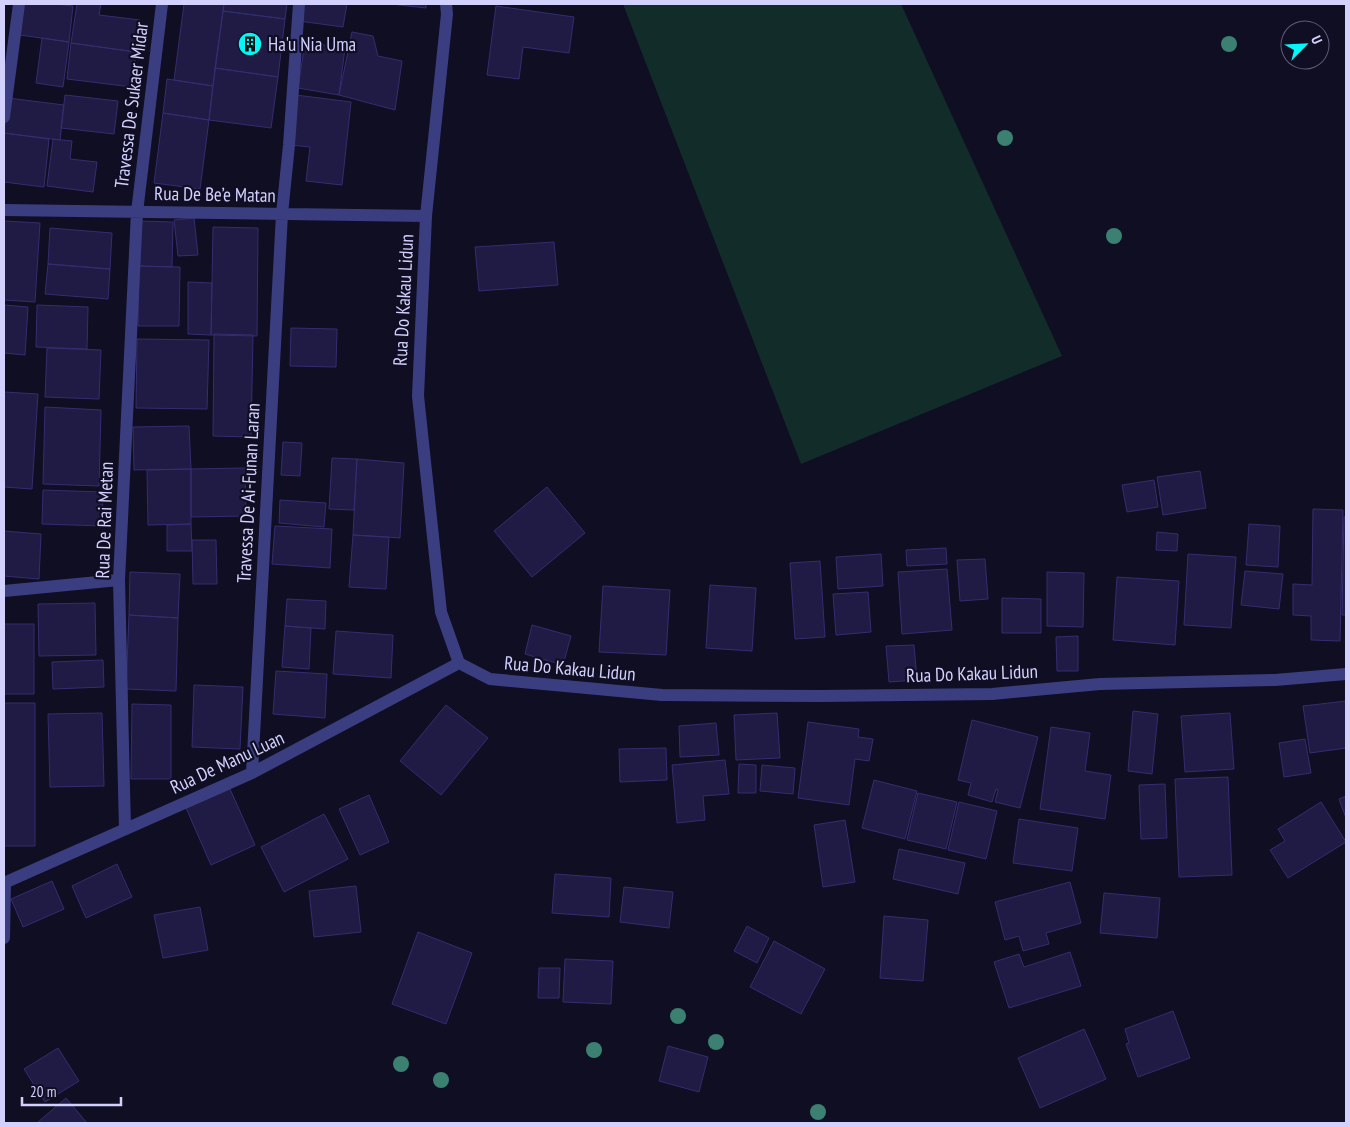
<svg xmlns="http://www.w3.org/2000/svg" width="1350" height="1127" font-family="'PT Sans Narrow',sans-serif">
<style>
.green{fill:#122d29}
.building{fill:#1f1b44;stroke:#342d6f}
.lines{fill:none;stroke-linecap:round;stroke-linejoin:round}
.minor{stroke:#3a3e81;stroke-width:12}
.tree{fill:#3b8071}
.labels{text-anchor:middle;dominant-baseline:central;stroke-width:4.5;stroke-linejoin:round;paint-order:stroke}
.poi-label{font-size:19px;fill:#d2d1fe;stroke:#100e23;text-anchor:start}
.street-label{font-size:19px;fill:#d2d1fe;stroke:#100e23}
</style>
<rect width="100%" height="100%" fill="#100e23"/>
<path class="green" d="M623,4H901L1062,356L801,464Z"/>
<path class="building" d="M24,4H56L73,6L69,42L20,35Z
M77,4H101L99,15L140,20L136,52L71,43Z
M184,4H224L213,86L174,80Z
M224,4H287L285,19L223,11Z
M301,4H347L343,27L299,21Z
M391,4H426V8Z
M496,6L574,17L569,53L523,47L519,79L487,75Z
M223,11L285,19L278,77L215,68Z
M352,32L373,36L378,56L402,61L395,110L339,95Z
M42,38L69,42L63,87L36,83Z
M305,42L345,48L339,95L298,88Z
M71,43L136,52L132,87L67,79Z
M215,68L278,77L271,128L209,120Z
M167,79L213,86L209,120L163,113Z
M65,95L118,101L114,134L61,128Z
M296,95L351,102L342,185L306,181L310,147L290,145Z
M8,98L64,105L60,140L4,133Z
M163,113L209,120L200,189L154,183Z
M4,133L49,139L44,187L4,182Z
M53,139L72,141L70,159L97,162L93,192L47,186Z
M194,218L198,255L178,256L174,220Z
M4,221L40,223L35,302L4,300Z
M139,221L173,222L172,267L139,266Z
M213,227L258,228L257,336L211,335Z
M50,228L112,233L110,269L48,264Z
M554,242L558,285L479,291L475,247Z
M48,264L110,269L108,299L45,294Z
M139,266L180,267L179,326H138Z
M188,282L212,283L211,335L188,334Z
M4,305L28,307L25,355L4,353Z
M37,305L88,307L87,349L36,347Z
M291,328L337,329L336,367L290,366Z
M214,334L253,335L251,437L213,436Z
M137,339L209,340L207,409L136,408Z
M47,348L101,350L99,399L45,397Z
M4,392L38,394L32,489L4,487Z
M45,407L101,410L99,486L43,484Z
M189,426L191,469L134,470L133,427Z
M283,442L302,443L300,476L281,475Z
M332,458L357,459L354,510L329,509Z
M357,459L404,463L400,538L353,535Z
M245,468L246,516L191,517V469Z
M191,469V524L148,525L147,470Z
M1200,471L1206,508L1163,515L1157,477Z
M1154,480L1158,507L1127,512L1122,485Z
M547,487L585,533L532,577L494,531Z
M43,490L103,492L102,526L42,524Z
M280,500L326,503L324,527L279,523Z
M1313,509L1343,510L1340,641L1311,640V616L1293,615V584L1312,585Z
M1344,517H1346V615H1342Z
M191,524L192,551H167V525Z
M1249,524L1280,526L1278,567L1246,565Z
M275,526L332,529L330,568L272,564Z
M4,531L41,534L39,579L4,576Z
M1157,532L1178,534L1177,551L1156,550Z
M353,535L389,537L386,589L349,587Z
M192,540H216L217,584H193Z
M946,548L947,564L907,566L906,550Z
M881,554L883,586L838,589L836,557Z
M1188,554L1236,557L1231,628L1184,625Z
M985,559L988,599L960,601L957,560Z
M820,561L825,637L795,639L790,563Z
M947,569L952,630L902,634L898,572Z
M1245,571L1283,574L1279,609L1241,605Z
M130,572L180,574L178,618L129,615Z
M1047,572L1084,573L1083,627L1047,626Z
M1117,577L1179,581L1175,645L1113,640Z
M710,585L756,588L752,651L706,648Z
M603,586L670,590L666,655L599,652Z
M868,592L871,632L836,635L833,594Z
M1002,598L1041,599V633H1002Z
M287,599L326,601L325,629L285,626Z
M95,603L96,655L39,656L38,604Z
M129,615L178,618L176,691L126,689Z
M4,624H34V694H4Z
M532,625L571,636L563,665L525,654Z
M285,626L311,628L309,669L282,667Z
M336,631L393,635L391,678L333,674Z
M1078,636V671H1057L1056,637Z
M914,645L917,680L889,682L886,646Z
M103,660L104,687L53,689L52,662Z
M276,671L327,674L325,718L273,714Z
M194,685L243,687L240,749L192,747Z
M1346,701V748L1310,753L1303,706Z
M4,703H35V846H4Z
M132,704L171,705V779H131Z
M446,705L488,738L441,795L400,761Z
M1133,711L1158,714L1152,774L1128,771Z
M102,713L104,786L50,787L48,714Z
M777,713L780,758L736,760L734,715Z
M1230,713L1234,769L1185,772L1181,716Z
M972,720L1038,737L1020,808L995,802L998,790L996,789L992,802L968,795L971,783L958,780Z
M808,722L859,729L858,737L873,739L869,761L855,759L849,805L798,798Z
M716,723L719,755L680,757L679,726Z
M1051,727L1090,733L1085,771L1111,775L1105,819L1040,809Z
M1305,739L1311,773L1284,777L1279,743Z
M666,748L667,780L620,782L619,749Z
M725,760L729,794L703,796L705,820L677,823L672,765Z
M739,764L756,765V793H738Z
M762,765L795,768L793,794L760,791Z
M1228,777L1232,875L1179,877L1175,779Z
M874,780L917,791L905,839L862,828Z
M1165,784L1167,838L1141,839L1139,785Z
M230,789L255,845L211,865L186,808Z
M918,793L957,802L946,849L907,840Z
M369,795L389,842L360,855L339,809Z
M1346,796V818L1339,799Z
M959,802L997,811L986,859L948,850Z
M1321,802L1346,842L1288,878L1270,850L1285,841L1278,829Z
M324,814L348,859L284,892L261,847Z
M1019,819L1078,828L1072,871L1013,863Z
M845,820L855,882L823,887L814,825Z
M899,849L965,863L958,894L893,879Z
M117,864L132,897L86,918L72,886Z
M555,874L611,878L609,917L552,913Z
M52,881L64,909L23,927L11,899Z
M1070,882L1081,923L1046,933L1049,944L1023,951L1019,936L1005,940L995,902Z
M356,886L361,932L314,937L309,891Z
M624,887L673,892L669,928L620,922Z
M1104,893L1160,898L1157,938L1100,933Z
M200,907L208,950L163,958L154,915Z
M884,916L928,920L923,981L880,978Z
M747,926L769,938L757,963L734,951Z
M418,932L472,953L446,1024L392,1004Z
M774,941L825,969L801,1014L750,987Z
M1070,952L1081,986L1009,1008L994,962L1019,954L1024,967Z
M565,959L613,961L611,1004L563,1002Z
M539,968H560L559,998H538Z
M1173,1011L1190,1058L1138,1077L1126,1044L1129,1043L1125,1029Z
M1084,1029L1106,1079L1040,1108L1018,1058Z
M668,1046L708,1057L699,1092L659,1081Z
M58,1048L79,1081L45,1102L24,1069Z
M66,1098L87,1123H37Z"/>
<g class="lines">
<path class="minor" d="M446,4L447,14L426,216L418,396L441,612L459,663L490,679L662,695L821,696L992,694L1100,684L1275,680L1346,674
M4,117L19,4
M4,210L426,216
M4,591L119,580
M252,773L282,214L289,145L299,4
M125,829L119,580L137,212L162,4
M4,883L252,773L459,663
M4,938L5,882"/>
</g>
<g class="tree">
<circle cx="1229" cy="44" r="8"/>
<circle cx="1005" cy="138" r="8"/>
<circle cx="1114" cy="236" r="8"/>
<circle cx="678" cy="1016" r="8"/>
<circle cx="716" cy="1042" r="8"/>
<circle cx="594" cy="1050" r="8"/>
<circle cx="401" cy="1064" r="8"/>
<circle cx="441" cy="1080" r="8"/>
<circle cx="818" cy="1112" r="8"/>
</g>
<defs>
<g id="building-disc" transform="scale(1.25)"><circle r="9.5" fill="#05f6f7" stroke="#100e23"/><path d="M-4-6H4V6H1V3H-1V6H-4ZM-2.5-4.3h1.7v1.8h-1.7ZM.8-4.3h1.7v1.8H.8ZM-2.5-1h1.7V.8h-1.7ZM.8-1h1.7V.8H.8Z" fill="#111"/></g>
</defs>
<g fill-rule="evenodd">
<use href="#building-disc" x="250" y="44"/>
</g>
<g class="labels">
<g class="poi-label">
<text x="268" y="44">Ha'u Nia Uma</text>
</g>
<g class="street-label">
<text transform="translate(131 105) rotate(-83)">Travessa De Sukaer Midar</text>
<text transform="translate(215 194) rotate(1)">Rua De Be’e Matan</text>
<text transform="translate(403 300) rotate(-87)">Rua Do Kakau Lidun</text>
<text transform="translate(248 493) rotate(-87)">Travessa De Ai-Funan Laran</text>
<text transform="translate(104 520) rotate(-88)">Rua De Rai Metan</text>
<text transform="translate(570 668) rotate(5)">Rua Do Kakau Lidun</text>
<text transform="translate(972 673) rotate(-2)">Rua Do Kakau Lidun</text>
<text transform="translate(227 762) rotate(-25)">Rua De Manu Luan</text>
</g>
</g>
<rect width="1350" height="1127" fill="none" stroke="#d2d1fe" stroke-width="10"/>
<g transform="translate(1305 45) rotate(66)"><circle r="24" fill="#100e23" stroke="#5e5c7b"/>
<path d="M0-4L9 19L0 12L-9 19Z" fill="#05f6f7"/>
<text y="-8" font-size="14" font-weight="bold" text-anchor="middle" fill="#d2d1fe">U</text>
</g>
<path d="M22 1097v8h99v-8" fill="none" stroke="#d2d1fe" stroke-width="2.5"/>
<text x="30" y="1097" font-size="15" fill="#d2d1fe" stroke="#100e23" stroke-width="4" paint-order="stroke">20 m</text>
</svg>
